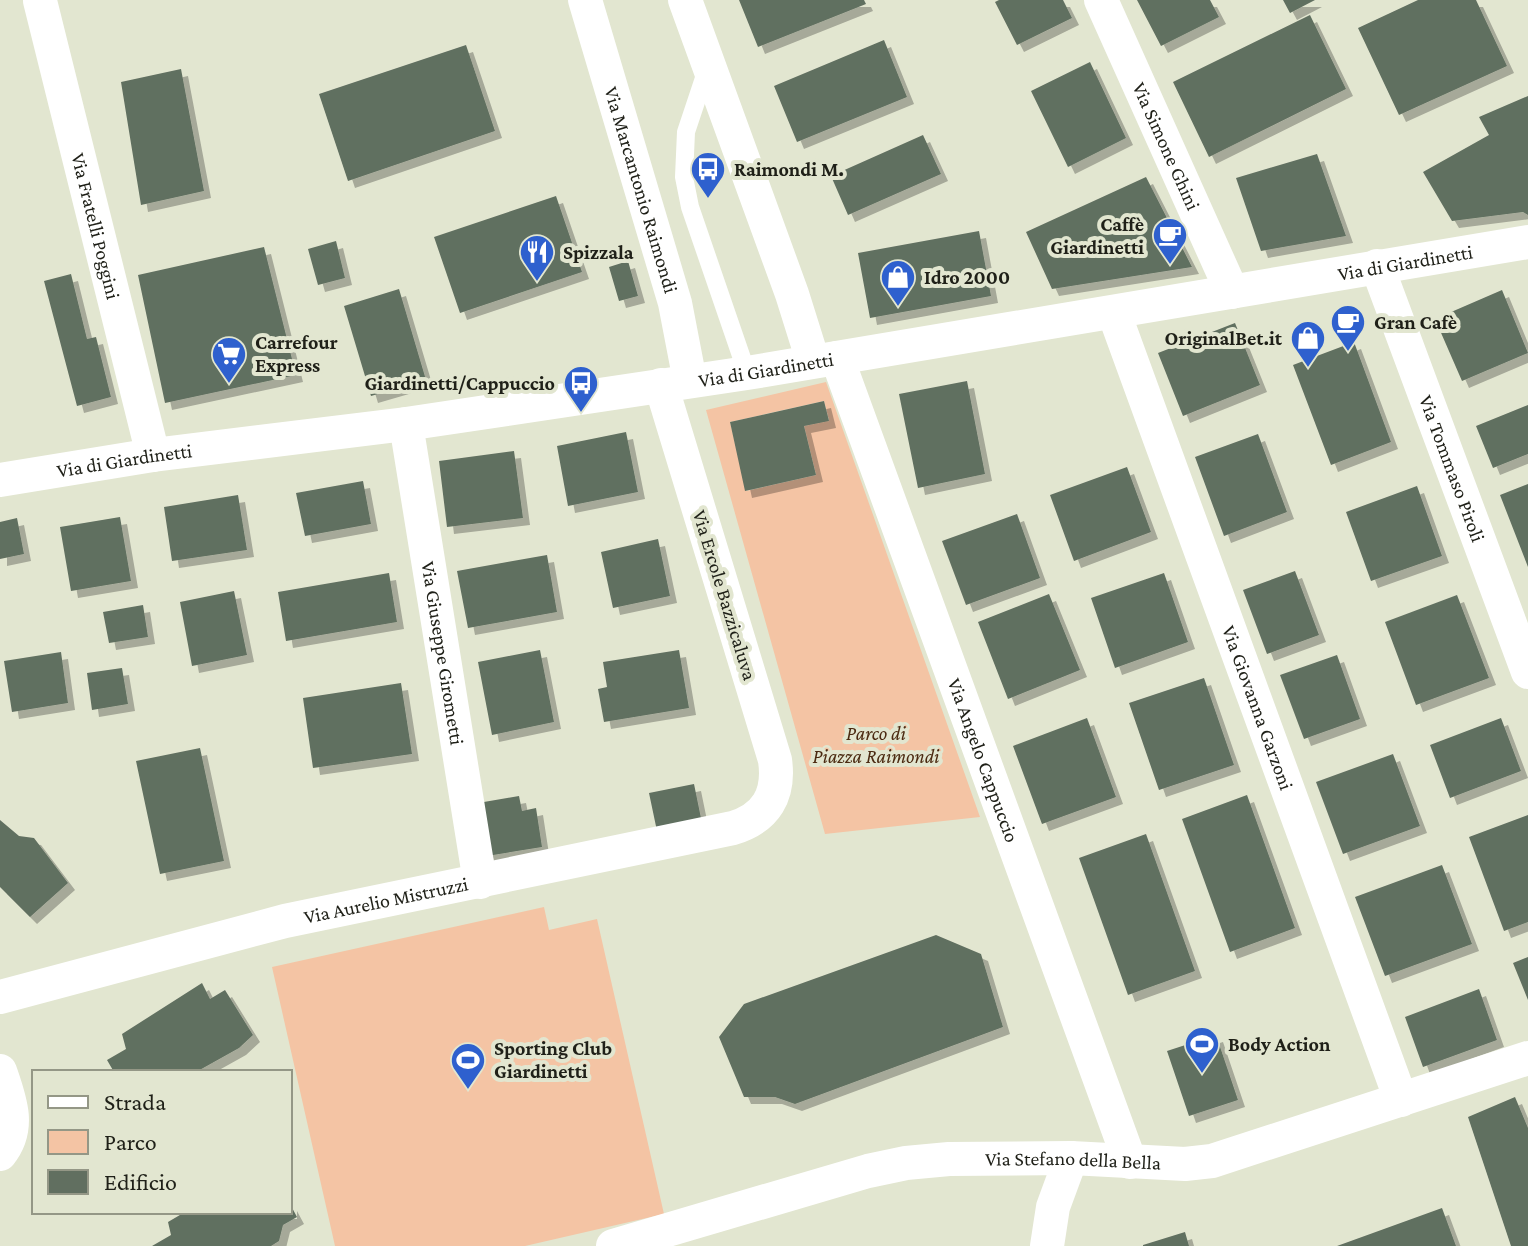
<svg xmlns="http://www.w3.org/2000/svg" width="1528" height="1246" font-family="'Crimson Pro',serif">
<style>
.green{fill:#f4c4a4;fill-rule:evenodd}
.building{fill:#616f60;filter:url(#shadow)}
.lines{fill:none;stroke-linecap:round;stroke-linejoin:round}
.service{stroke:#fff;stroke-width:18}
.minor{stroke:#fff;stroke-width:34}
.labels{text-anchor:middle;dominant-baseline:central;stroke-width:8;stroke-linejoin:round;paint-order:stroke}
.street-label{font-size:20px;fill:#1f2018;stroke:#e2e6d0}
.poi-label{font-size:20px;font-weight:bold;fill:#1f2018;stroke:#e2e6d0;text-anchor:start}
.park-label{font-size:20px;font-style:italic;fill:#4b2a11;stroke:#e2e6d0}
</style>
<defs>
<filter id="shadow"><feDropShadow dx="7" dy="7" stdDeviation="0" flood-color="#0004"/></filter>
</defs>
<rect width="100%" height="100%" fill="#e2e6d0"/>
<path class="green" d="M826,382L980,817L825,834L706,410ZM824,401L829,420L804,426L816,475L746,491L730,422Z
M544,907L549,930L597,919L664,1214L525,1246H335L272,967Z"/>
<path class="building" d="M739,0H864L866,4L758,47Z
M999,0H1063L1072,18L1017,45L995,2Z
M1137,0H1210L1219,17L1161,46Z
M1283,0H1315L1290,13Z
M1418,0H1476L1507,66L1399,115L1358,28Z
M1310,15L1346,89L1209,157L1173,82Z
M884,40L907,97L797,142L774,86Z
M466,45L495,131L348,181L319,94Z
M1090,62L1126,138L1068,167L1031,91Z
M181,69L204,191L141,205L121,82Z
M1528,96V215L1523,212L1452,221L1423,172L1489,135L1479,117Z
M923,135L941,174L848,215L831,176Z
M1317,154L1346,236L1261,251L1236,178Z
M1146,177L1192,267L1052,289L1026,232Z
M556,196L582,272L460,313L434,237Z
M979,231L991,296L870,318L858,253Z
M336,241L345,278L318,285L308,249Z
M264,247L296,375L165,403L138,275Z
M628,261L638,296L619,301L609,267Z
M71,274L87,339L96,337L111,397L77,406L44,281Z
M399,289L426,380L371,396L344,306Z
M1502,290L1528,353L1462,381L1435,319Z
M1235,323L1260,385L1183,416L1158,353Z
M1354,342L1391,442L1331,465L1293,365Z
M967,381L985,474L918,488L899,394Z
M824,401L829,421L804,426L816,475L745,491L730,422Z
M1528,405V454L1493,468L1476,426Z
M626,432L638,492L568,506L557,446Z
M1258,434L1287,512L1224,536L1195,457Z
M514,451L523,518L447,527L439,461Z
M1127,467L1151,532L1074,561L1050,495Z
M363,481L371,524L305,536L296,493Z
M1528,484V567L1500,495Z
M1417,486L1442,556L1371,581L1346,512Z
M238,495L247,550L172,561L164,507Z
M1017,514L1040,578L966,605L942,541Z
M120,517L131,581L71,591L60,527Z
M17,518L24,554L0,559V522Z
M658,539L670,596L613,608L601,552Z
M547,555L557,612L468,628L457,571Z
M1295,571L1319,635L1267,654L1243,590Z
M389,573L397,622L286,641L278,592Z
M1164,573L1188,642L1115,668L1091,598Z
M234,591L247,655L192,666L180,602Z
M1049,594L1080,670L1008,699L978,622Z
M1457,595L1489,678L1416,705L1385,622Z
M143,605L148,637L109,643L103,612Z
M540,650L554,722L492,735L478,662Z
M679,650L689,708L604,722L598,689L607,687L603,662Z
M61,652L68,703L12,712L4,661Z
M1337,655L1360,719L1304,739L1280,675Z
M122,668L128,704L92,710L87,673Z
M1204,678L1234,765L1159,790L1129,703Z
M401,683L412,754L313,768L303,698Z
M1087,718L1116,797L1042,824L1013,746Z
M1501,718L1521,771L1450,798L1430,745Z
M200,748L224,861L160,874L136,761Z
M1393,754L1420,826L1343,854L1316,782Z
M694,784L702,823L657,831L649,793Z
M1247,795L1295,928L1230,952L1182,819Z
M519,796L522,811L536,808L542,847L487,856L478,803Z
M1528,815V922L1504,931L1469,837Z
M0,820L19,836L34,838L68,883L30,917L0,887Z
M1146,834L1195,971L1128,995L1079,858Z
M1442,865L1472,944L1385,976L1355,897Z
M936,935L981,954L1003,1027L795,1104L775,1097H744L719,1037L744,1004Z
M1528,957V1000L1513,963Z
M202,983L210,999L225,990L253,1035L239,1048L196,1072H114L107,1060L126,1049L122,1034Z
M1479,989L1497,1040L1423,1067L1405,1017Z
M1216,1035L1238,1100L1189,1116L1167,1051Z
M1515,1097L1528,1128V1246H1511L1468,1117Z
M290,1204L297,1217L283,1225L279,1241L271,1246H152L171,1235L168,1222L185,1212H290Z
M1442,1208L1456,1246H1337Z
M1185,1232L1189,1246H1143V1245Z"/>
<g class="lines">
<path class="service" d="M708,66L686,132L684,177L690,207L747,373"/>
<g class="minor">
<path id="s1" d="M585,0L675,303L690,381"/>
<path d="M685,0L792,294L813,361"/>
<path id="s2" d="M1101,0L1232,292"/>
<path id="s3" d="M40,1L153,455"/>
<path id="s4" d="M1377,266L1528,672"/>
<path id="s5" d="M1114,313L1401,1100"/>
<path id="s6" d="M837,358L1130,1162"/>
<path id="s7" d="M406,424L480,882"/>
<path id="s8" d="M0,480L153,455L406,424L747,373L1528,242"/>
<path id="s9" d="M0,997L285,921L733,828C766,818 780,795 775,760L661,385"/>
<path d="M0,1071C10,1100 21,1128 0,1154"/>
<path id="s10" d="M613,1246L868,1171L906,1163L949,1159L1071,1158L1185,1164L1212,1161L1528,1058"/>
<path d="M1047,1246L1053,1207L1071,1158"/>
</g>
</g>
<defs>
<g id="bus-pin" transform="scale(1.8)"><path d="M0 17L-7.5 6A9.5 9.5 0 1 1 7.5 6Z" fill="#2e60ce" stroke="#e2e6d0"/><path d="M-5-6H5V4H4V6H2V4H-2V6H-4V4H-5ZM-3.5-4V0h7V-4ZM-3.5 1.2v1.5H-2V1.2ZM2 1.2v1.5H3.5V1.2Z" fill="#fff"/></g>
<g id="cafe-pin" transform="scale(1.8)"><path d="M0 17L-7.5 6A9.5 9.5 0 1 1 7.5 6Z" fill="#2e60ce" stroke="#e2e6d0"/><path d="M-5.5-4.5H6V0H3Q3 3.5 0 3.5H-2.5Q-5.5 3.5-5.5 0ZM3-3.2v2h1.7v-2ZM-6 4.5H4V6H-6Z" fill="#fff"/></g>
<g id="restaurant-pin" transform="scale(1.8)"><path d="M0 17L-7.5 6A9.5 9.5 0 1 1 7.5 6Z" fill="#2e60ce" stroke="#e2e6d0"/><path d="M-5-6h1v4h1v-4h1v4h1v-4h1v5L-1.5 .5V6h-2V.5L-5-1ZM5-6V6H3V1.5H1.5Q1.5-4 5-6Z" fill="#fff"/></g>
<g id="shop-pin" transform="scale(1.8)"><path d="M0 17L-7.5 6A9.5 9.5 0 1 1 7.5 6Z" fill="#2e60ce" stroke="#e2e6d0"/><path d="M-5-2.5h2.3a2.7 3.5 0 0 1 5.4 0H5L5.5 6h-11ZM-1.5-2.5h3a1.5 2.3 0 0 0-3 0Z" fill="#fff"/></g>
<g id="supermarket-pin" transform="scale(1.8)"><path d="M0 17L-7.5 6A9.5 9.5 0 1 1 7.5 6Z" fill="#2e60ce" stroke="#e2e6d0"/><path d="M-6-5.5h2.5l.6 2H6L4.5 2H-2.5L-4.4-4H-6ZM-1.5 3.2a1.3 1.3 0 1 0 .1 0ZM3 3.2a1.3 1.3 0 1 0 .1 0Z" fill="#fff"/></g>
<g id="stadium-pin" transform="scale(1.8)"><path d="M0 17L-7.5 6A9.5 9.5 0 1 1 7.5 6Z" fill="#2e60ce" stroke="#e2e6d0"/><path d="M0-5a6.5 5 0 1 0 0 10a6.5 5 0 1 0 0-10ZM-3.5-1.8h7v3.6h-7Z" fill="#fff"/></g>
</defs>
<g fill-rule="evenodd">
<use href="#bus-pin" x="708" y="169"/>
<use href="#cafe-pin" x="1170" y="235"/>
<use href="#restaurant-pin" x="537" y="252"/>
<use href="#shop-pin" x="898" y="277"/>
<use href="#cafe-pin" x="1348" y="322"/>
<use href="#shop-pin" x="1308" y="338"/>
<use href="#supermarket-pin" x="229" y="354"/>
<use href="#bus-pin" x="581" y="383"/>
<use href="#stadium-pin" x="1202" y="1044"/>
<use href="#stadium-pin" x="468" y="1060"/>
</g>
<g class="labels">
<g class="street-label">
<text stroke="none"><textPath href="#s2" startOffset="160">Via Simone Ghini</textPath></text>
<text stroke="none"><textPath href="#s1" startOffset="198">Via Marcantonio Raimondi</textPath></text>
<text stroke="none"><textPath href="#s3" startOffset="232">Via Fratelli Poggini</textPath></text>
<text stroke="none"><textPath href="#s8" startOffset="1422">Via di Giardinetti</textPath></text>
<text stroke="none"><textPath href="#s8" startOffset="774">Via di Giardinetti</textPath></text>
<text stroke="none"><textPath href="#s8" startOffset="126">Via di Giardinetti</textPath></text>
<text stroke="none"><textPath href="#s4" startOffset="216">Via Tommaso Piroli</textPath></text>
<text transform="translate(725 595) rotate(73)">Via Ercole Bazzicaluva</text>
<text stroke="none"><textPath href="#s7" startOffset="232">Via Giuseppe Girometti</textPath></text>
<text stroke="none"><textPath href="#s5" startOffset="420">Via Giovanna Garzoni</textPath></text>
<text stroke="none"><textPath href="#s6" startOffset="428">Via Angelo Cappuccio</textPath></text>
<text stroke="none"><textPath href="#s9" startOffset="398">Via Aurelio Mistruzzi</textPath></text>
<text stroke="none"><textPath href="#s10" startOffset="472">Via Stefano della Bella</textPath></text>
</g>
<g class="poi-label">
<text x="734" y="169">Raimondi M.</text>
<text x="1144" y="224" text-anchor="end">Caffè<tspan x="1144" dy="23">Giardinetti</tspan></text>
<text x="563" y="252">Spizzala</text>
<text x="924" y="277">Idro 2000</text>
<text x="1374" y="322">Gran Cafè</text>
<text x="1282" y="338" text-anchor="end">OriginalBet.it</text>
<text x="255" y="342">Carrefour<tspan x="255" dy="23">Express</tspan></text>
<text x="555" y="383" text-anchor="end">Giardinetti/Cappuccio</text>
<text x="1228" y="1044">Body Action</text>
<text x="494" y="1048">Sporting Club<tspan x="494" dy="23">Giardinetti</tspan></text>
</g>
<g class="park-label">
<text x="876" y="733">Parco di<tspan x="876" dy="23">Piazza Raimondi</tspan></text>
</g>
</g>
<rect x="32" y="1070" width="260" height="144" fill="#e2e6d0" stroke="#949786" stroke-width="2"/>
<rect x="48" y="1096" width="40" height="12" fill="#ffffff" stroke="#949786" stroke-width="2"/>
<text x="104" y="1110" font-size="24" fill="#1f2018">Strada</text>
<rect x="48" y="1130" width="40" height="24" fill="#f4c4a4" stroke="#949786" stroke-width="2"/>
<text x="104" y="1150" font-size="24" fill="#1f2018">Parco</text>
<rect x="48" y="1170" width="40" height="24" fill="#616f60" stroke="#949786" stroke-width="2"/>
<text x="104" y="1190" font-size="24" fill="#1f2018">Edificio</text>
</svg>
